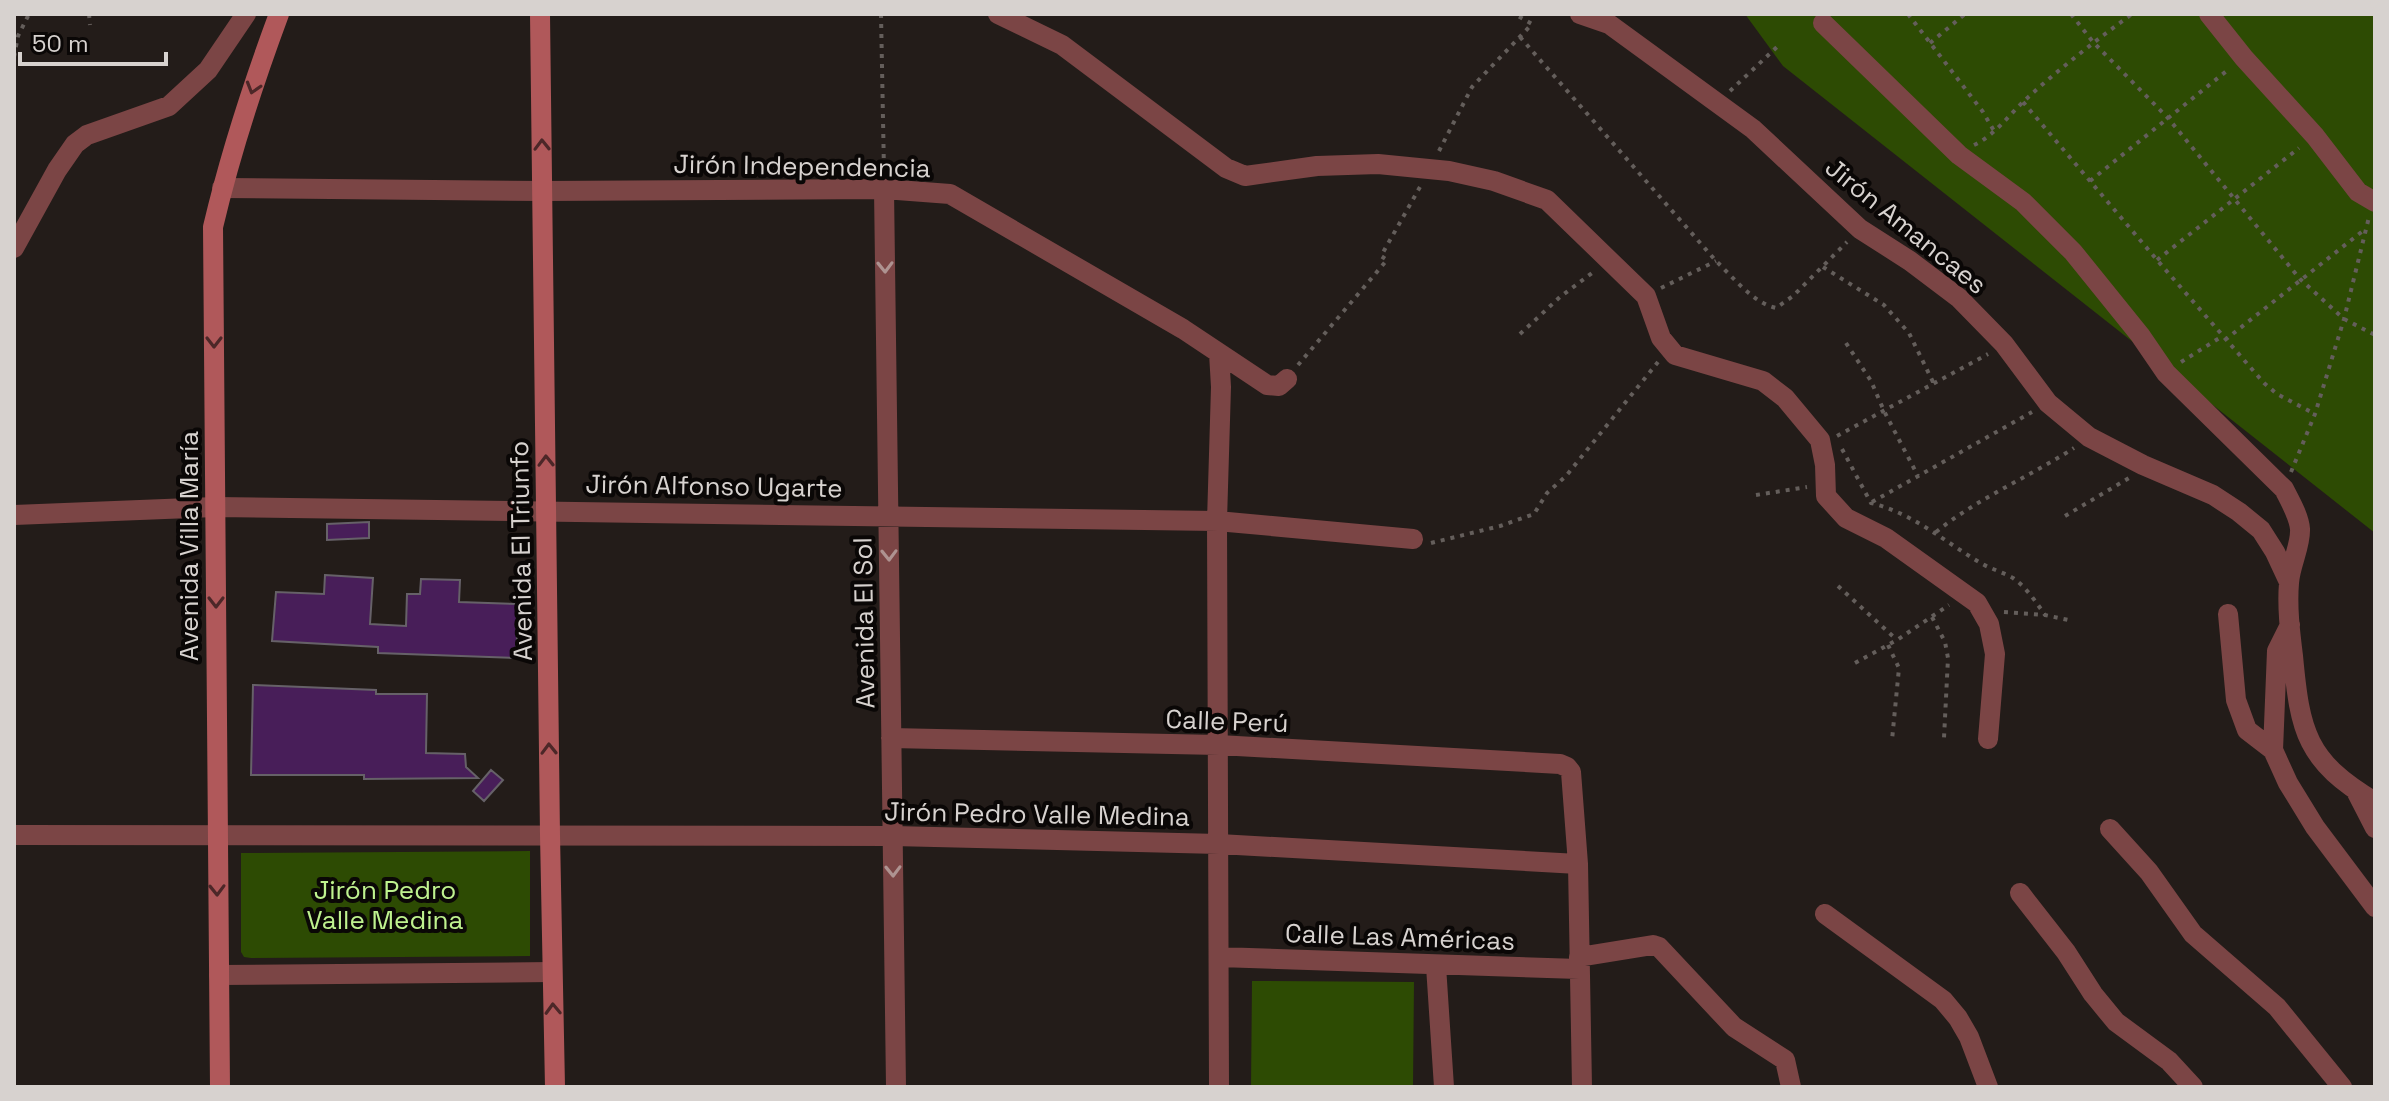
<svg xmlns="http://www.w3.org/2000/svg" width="2389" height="1101" font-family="'Space Grotesk',sans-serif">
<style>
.green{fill:#2d4b03}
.building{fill:#481e59;stroke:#666168;stroke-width:2}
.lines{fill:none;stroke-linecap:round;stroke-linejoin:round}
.path{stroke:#645e5b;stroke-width:4;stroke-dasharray:4 6;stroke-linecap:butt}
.street{stroke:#7b4545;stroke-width:20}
.secondary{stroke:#b0585a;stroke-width:20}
.oneway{stroke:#4c2728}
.oneway2{stroke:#ae9391}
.labels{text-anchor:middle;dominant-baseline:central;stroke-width:8;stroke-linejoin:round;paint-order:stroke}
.street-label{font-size:26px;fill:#d7d2cf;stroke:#0a0706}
.park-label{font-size:26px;fill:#bff28f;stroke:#0a0706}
</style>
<rect width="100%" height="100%" fill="#231c19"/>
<path class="green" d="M1745,14H2375V533L1783,66Z
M530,851V956L251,958L244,957L241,952V853Z
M1252,981L1414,982L1413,1087H1251Z"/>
<path class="building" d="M369,522V538L327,540V524Z
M325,575L373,578L370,624L406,626L407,594H420L421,579L460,580L459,602L519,604L516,658L378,653V647L272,641L276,592L324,594Z
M253,685L376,690V694H427L426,753L465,754L466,767L478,778L364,779V775H251Z
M491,770L503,780L484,801L473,791Z"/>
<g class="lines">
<path class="path" d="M89,14L90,25
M881,14L884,172
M1908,14L1983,112L1994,131
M2071,14L2093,42L2168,118L2300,279L2344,319L2375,335
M1520,37L1716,261C1733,277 1753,303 1776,308L1793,296L1847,242
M1930,43L1965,14
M14,57L18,36L29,14
M1730,91L1778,46
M2023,102L2157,260L2264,383L2277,394L2315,414
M1974,145C1995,135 2009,115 2025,100C2059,69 2095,41 2132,14
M1439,151L1472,87L1532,24L1518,16L1520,14
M2090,181L2229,69
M2157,260L2299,148
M1823,267L1884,305L1909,333L1934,384
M1661,288L1716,261
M1520,334L1560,297L1596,270
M2225,340L2364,230
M1846,343L1871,381L1884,411L1918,476
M2181,362L2221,337
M1298,365L1387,260L1381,256L1420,187
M1837,436L1988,354
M1842,449L1871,503C1912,513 1944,541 1979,562C1990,569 2003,572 2013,578C2026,587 2036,602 2045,615
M2291,472L2315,414L2344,319L2369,217
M1756,495L1807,487
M1872,502L2032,412
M2065,516L2129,478
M1936,532C1978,498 2029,477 2074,448
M1431,543L1500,526L1534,514L1547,493L1566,476L1658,362
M1838,586L1897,640
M2004,612L2045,615L2073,621
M1932,617L1945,642L1948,658L1944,738
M1888,645L1899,668L1892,740
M1855,663L1897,640L1949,605"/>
<path class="street" d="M998,14L1062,45L1226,168L1245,176L1317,166L1378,164L1449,171L1494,181L1547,200L1646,296L1661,338L1675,355L1763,381L1785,398L1820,440L1825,465L1826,496L1846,518L1886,538L1977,603L1989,624L1995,654L1988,739
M1580,14L1609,24L1753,129L1860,229L1910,261L1959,298L2004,344L2048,403L2089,437L2143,465L2213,495L2239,512L2261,530L2275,552L2289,582
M2209,14L2244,58L2315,136L2358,192L2375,202
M1823,23L1959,155L2023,202L2073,252L2140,335L2166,373L2284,489C2290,501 2299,516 2300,529C2301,546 2290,565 2289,583C2287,607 2290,632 2293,656C2300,732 2306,761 2375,802
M222,188L543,191L884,189L950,194L1183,329L1267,385L1279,386L1287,379
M884,189L896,1087
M14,248L57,170L75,144L87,135L169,106L208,70L246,14
M14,515L215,507L1217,521L1413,539
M2228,614L2236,700L2247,730L2273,750
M2290,625L2277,651L2273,750L2288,783L2315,827L2375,907
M891,738L1219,745L1560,764L1567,767L1571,772L1578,864L1582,1087
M2356,791L2375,828
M2110,829L2149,872L2193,934L2277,1007L2342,1087
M14,835L893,836L1219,844L1578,864
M2020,893L2066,952L2093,994L2116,1022L2169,1061L2193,1087
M1825,914L1943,1000L1958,1018L1969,1037L1988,1087
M1219,957L1579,969
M1579,957L1653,945L1659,947L1734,1027L1785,1060L1791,1087
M1436,966L1444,1087
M219,975L552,972
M1219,1087L1217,521L1221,387L1219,353"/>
<path class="secondary" d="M540,14L550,835L555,1087
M220,1087L213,227C230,155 253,84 279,14"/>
</g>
<defs><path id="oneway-chevron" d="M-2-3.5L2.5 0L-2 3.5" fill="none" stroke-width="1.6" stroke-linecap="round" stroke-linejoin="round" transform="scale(2)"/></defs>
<g class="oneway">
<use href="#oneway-chevron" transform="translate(253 88) rotate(107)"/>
<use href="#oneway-chevron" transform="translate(542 145) rotate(-91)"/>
<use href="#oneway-chevron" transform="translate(214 342) rotate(90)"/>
<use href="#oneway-chevron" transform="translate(546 461) rotate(-91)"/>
<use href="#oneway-chevron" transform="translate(216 602) rotate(90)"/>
<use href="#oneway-chevron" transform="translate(549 749) rotate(-91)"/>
<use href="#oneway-chevron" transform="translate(217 890) rotate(89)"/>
<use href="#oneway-chevron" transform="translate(553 1009) rotate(-92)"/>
</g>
<g class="oneway2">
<use href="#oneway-chevron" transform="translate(885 267) rotate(89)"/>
<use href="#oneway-chevron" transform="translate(889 555) rotate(89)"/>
<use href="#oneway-chevron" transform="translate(893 871) rotate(89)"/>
</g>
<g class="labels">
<g class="street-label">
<text transform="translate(802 166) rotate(1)">Jirón Independencia</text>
<text transform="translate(1906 226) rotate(39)">Jirón Amancaes</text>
<text transform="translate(714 486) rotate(1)">Jirón Alfonso Ugarte</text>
<text transform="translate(189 546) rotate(-90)">Avenida Villa María</text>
<text transform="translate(521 551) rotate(-91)">Avenida El Triunfo</text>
<text transform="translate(864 623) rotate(-91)">Avenida El Sol</text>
<text transform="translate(1227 721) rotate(2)">Calle Perú</text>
<text transform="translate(1037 814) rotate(1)">Jirón Pedro Valle Medina</text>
<text transform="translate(1400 937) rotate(2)">Calle Las Américas</text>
</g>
<g class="park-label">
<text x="385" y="890">Jirón Pedro<tspan x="385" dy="30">Valle Medina</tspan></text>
</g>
</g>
<rect width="2389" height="1101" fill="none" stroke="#d7d2cf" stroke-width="32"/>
<path d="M20 52v12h146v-12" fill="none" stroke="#d7d2cf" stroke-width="4"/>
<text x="32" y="52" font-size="24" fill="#d7d2cf" stroke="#0a0706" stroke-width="6" paint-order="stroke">50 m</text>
</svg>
